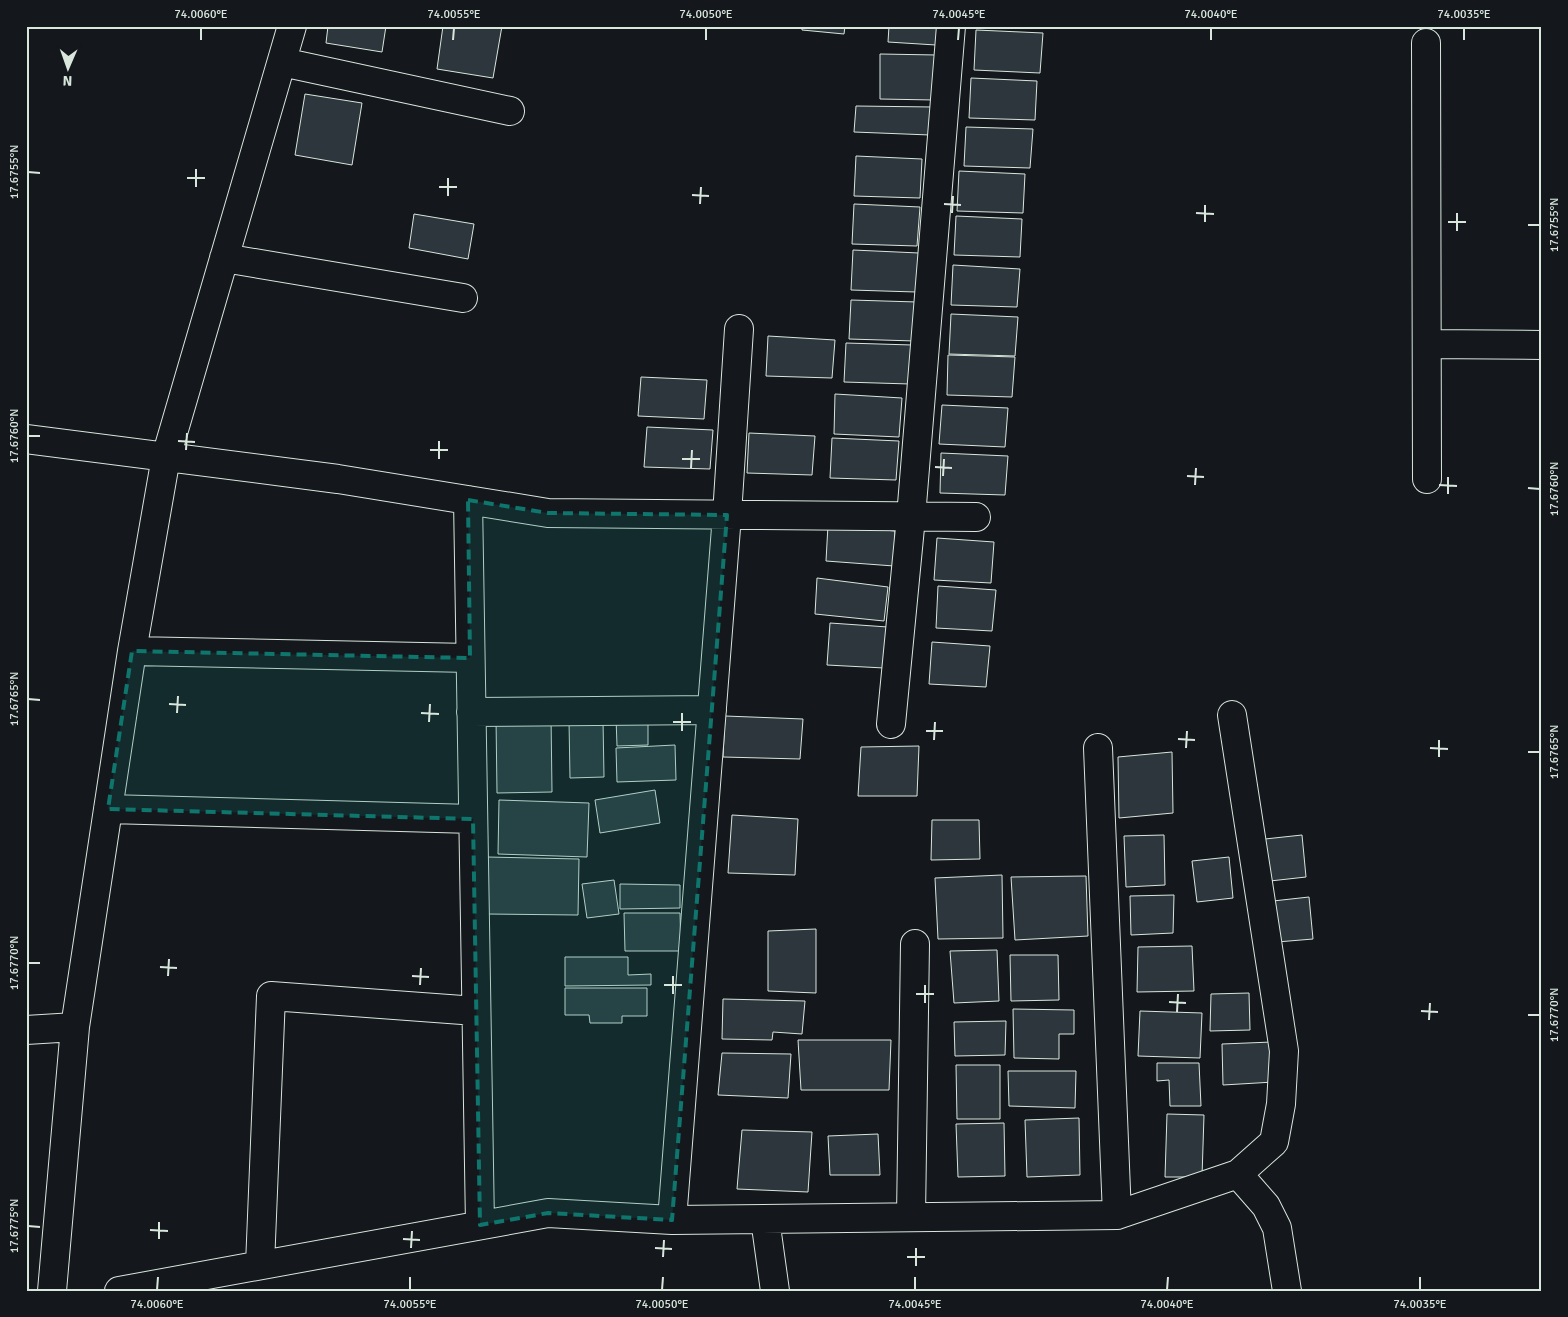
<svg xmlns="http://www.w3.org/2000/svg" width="1568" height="1317" font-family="Signika,sans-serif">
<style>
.building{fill:#2c363c;stroke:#d8e6dc}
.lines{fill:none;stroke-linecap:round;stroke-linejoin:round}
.minor-casing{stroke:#d8e6dc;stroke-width:30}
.minor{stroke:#14181c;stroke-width:28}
.marked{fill:#0f766e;fill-opacity:0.2;stroke:#0f766e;stroke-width:4;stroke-dasharray:10 6;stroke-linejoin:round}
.ticks{fill:none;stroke:#d8e6dc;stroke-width:2}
.neatline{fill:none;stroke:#d8e6dc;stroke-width:2}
.ticks-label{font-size:12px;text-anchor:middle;fill:#d8e6dc}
</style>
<rect width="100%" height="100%" fill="#14181c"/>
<path class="building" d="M328,26H386L382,52L326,43Z
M443,26H502L493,78L437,69Z
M802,26H845L844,34L802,30Z
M889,26H938L936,45L888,42Z
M976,30L1043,33L1040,73L974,70Z
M880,54L937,55L934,100L880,99Z
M971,78L1037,81L1035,120L969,118Z
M305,94L362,103L352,165L295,155Z
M856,106L933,107L930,135L854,132Z
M966,127L1033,129L1030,168L964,166Z
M856,156L922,159L920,198L854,196Z
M959,171L1025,174L1023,213L957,211Z
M854,204L920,207L917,246L852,244Z
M414,214L474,224L468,259L409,248Z
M956,216L1022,219L1020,257L954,255Z
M853,250L919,253L916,292L851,290Z
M953,265L1020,269L1017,307L951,305Z
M851,300L917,302L915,341L849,339Z
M951,314L1018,317L1015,356L949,354Z
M768,336L835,340L832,378L766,376Z
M846,343L912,345L910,384L844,382Z
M948,355L1015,357L1012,397L947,395Z
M641,377L707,380L704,419L638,416Z
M835,394L902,398L899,437L834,434Z
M942,405L1008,408L1005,447L939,444Z
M647,427L713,430L710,469L644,467Z
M749,433L815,436L812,475L747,473Z
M832,438L899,441L896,480L830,478Z
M941,453L1008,456L1005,495L940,493Z
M828,525L895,531L894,566L826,561Z
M937,538L994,542L991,583L934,580Z
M817,578L888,587L884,621L815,614Z
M938,586L996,590L992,631L936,628Z
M830,623L888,627L884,668L827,665Z
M932,642L990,646L986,687L929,684Z
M551,716L552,792L497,793L496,717Z
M648,716V745L617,746L616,717Z
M725,716L803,719L800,759L723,757Z
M603,720L604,777L570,778L569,721Z
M675,745L676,780L617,782L616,748Z
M919,746L917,796H858L861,747Z
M1172,752L1173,813L1119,818L1118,757Z
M655,790L660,823L600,833L595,800Z
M499,800L589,803L587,857L498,854Z
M732,815L798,819L795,875L728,873Z
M932,820H979L980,859L931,860Z
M1164,835L1165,885L1126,887L1124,836Z
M1302,835L1306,877L1270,881L1265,839Z
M487,857L579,859L578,915L486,914Z
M1229,857L1233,898L1197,902L1192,861Z
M1002,875L1003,938L938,939L935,878Z
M1086,876L1088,936L1015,940L1011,877Z
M614,880L619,914L587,918L582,884Z
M620,884L680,885V908L620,909Z
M1174,895L1173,933L1131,935L1130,896Z
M1309,897L1313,939L1277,942L1273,901Z
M624,913H680L681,951H625Z
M816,929V993L768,991V931Z
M1192,946L1194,991L1137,992L1138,947Z
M997,950L999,1001L954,1003L950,951Z
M1010,955H1058L1059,1000L1011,1001Z
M565,957H628V975L651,974V985L565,986Z
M565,988H647V1016H622V1023H590L589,1015H565Z
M1249,993L1250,1030L1210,1031L1211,994Z
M723,999L805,1001L802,1034L773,1032L772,1040L722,1039Z
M1013,1009L1074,1010V1034H1059V1059L1014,1058Z
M1140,1011L1202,1013L1200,1058L1138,1056Z
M1006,1021L1005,1055L955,1056L954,1022Z
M798,1040H891L889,1090H801Z
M1272,1042L1274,1082L1223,1085L1222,1044Z
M722,1053L791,1054L788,1098L718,1095Z
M1157,1063H1199L1201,1106H1170L1169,1080L1157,1081Z
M956,1065H1000V1119H957Z
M1008,1071H1076L1075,1108L1009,1106Z
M1167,1114L1204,1115L1202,1177H1165Z
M1079,1118L1080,1175L1027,1177L1025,1120Z
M1004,1123L1005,1176L958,1177L956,1124Z
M742,1130L812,1132L808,1192L737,1189Z
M878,1134L880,1175H830L828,1136Z"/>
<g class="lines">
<g class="minor-casing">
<path id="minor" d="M1426,43L1427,479
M282,62L510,111
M224,258L463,298
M1427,344L1542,345
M26,439L338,479L548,513L976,517
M468,500L480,1225
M132,651L470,658
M471,712L712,710
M891,724L911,517L951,26
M1098,748L1117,1215
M108,809L473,819
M26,1030L75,1027
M1238,1174L1266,1206L1277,1228L1287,1291
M911,1217L915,944
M765,1219L775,1291
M672,1220L727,515L739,329
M260,1265L271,996L476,1011
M52,1291L75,1027L132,651L166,457L292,26
M119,1291L548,1213L672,1220L1117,1215L1238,1174L1274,1142L1281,1104L1284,1051L1232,715"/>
</g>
<use href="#minor" class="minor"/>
</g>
<path class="marked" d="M468,500L548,513L727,515L672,1220L548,1213L480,1225L473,819L108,809L132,651L470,658Z"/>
<path class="ticks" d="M201,40V28M453,40L454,28M706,40V28M958,40L959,28M1211,40V28M1464,40V28M28,172L40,173M187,178H205M196,187V169M439,187H457M692,195L709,196M448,196V178M700,204L701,187M944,204L961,205M952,213L953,196M1196,213L1214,214M1205,222V205M1448,222H1466M1528,225H1540M1457,231V213M28,436H40M178,441L195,442M186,450L187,433M430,450H448M439,459V441M682,459H700M935,467L952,468M691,468L692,450M943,476L944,459M1187,476L1204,477M1195,485L1196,468M1439,485L1457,486M1528,488L1540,489M1448,494V477M28,699L40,700M169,704L186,705M177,713L178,696M421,713L439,714M429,722L430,704M673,722H691M682,731V713M926,731H943M1178,739L1195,740M934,740L935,722M1186,748L1187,731M1430,748L1448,749M1528,752H1540M1439,757V740M28,963H40M160,967L177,968M168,976L169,959M412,976L429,977M420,985L421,968M664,985H682M673,994V976M916,994H934M1169,1002L1186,1003M925,1003V985M1421,1011L1438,1012M1177,1012L1178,994M1528,1015H1540M1429,1020L1430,1003M28,1226L40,1227M150,1230L168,1231M159,1239V1222M403,1239L420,1240M411,1248L412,1231M655,1248L672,1249M663,1257L664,1240M907,1257H925M916,1266V1248M157,1290L158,1277M410,1290V1277M662,1290L663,1277M915,1290V1277M1167,1290L1168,1277M1420,1290V1277"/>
<rect width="1568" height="1317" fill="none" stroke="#14181c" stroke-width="55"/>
<g transform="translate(68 68) rotate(182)" stroke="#14181c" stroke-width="4" paint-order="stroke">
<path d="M0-4L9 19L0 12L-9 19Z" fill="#d8e6dc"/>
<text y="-8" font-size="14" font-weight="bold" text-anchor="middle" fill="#d8e6dc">N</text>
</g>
<rect x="28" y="28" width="1512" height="1262" class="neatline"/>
<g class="ticks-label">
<text x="201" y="18">74.0060°E</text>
<text x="454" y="18">74.0055°E</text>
<text x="706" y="18">74.0050°E</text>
<text x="959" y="18">74.0045°E</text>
<text x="1211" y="18">74.0040°E</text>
<text x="1464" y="18">74.0035°E</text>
<text transform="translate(14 172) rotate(-90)" y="4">17.6755°N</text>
<text transform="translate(1554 225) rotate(-90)" y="4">17.6755°N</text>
<text transform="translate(14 436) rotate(-90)" y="4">17.6760°N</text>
<text transform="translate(1554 489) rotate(-90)" y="4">17.6760°N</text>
<text transform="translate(14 699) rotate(-90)" y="4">17.6765°N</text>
<text transform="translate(1554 752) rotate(-90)" y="4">17.6765°N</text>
<text transform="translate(14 963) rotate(-90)" y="4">17.6770°N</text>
<text transform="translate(1554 1015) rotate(-90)" y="4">17.6770°N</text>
<text transform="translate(14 1226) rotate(-90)" y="4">17.6775°N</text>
<text x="157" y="1308">74.0060°E</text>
<text x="410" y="1308">74.0055°E</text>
<text x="662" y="1308">74.0050°E</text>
<text x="915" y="1308">74.0045°E</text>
<text x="1167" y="1308">74.0040°E</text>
<text x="1420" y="1308">74.0035°E</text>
</g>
</svg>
